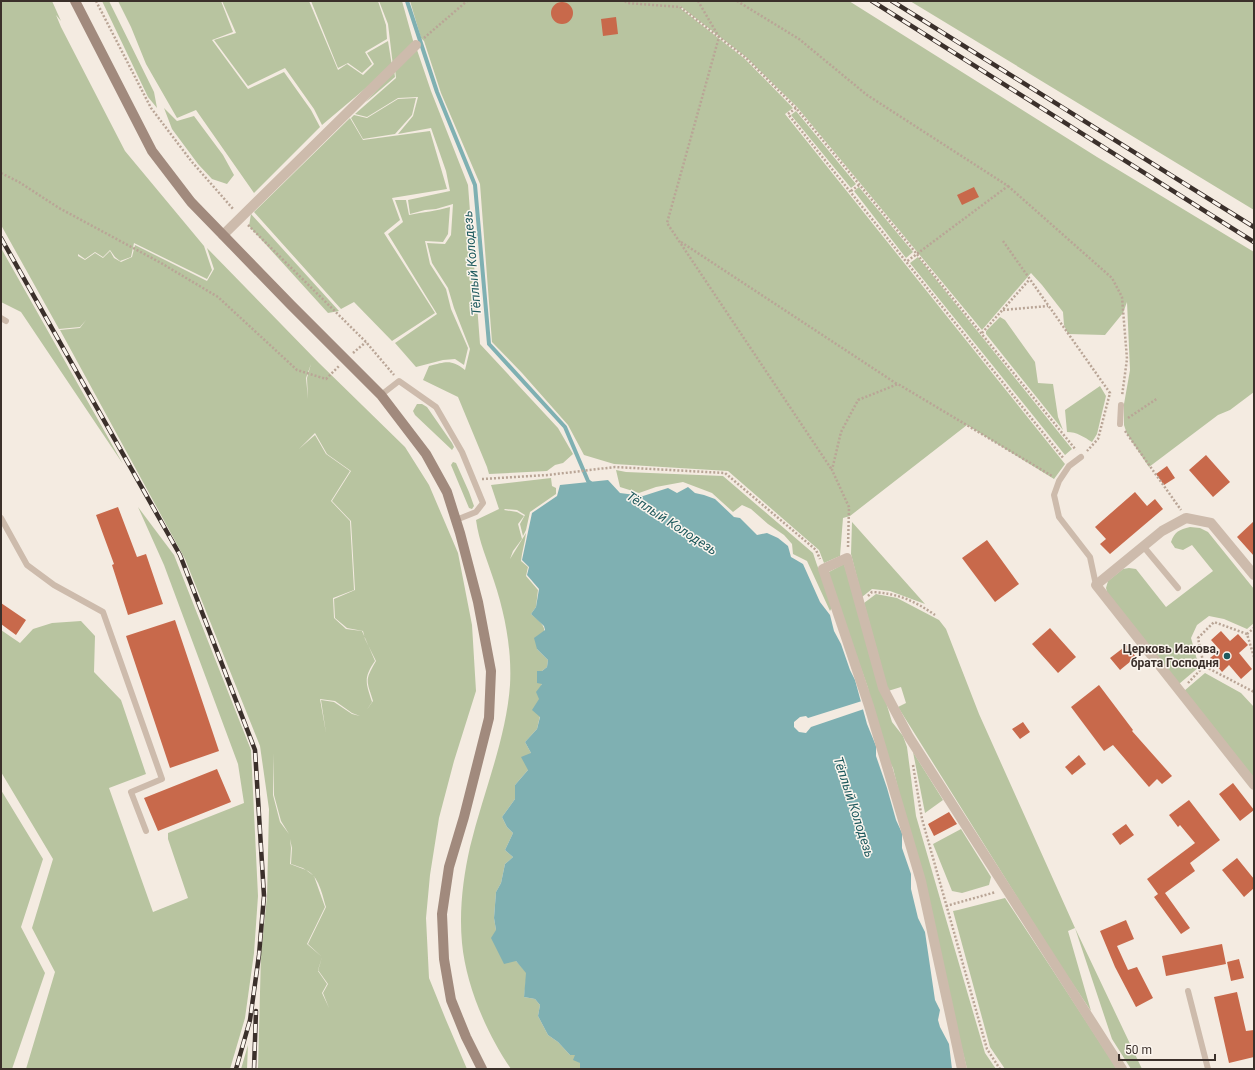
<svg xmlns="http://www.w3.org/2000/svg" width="1255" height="1070" font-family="Roboto,sans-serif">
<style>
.green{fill:#b8c4a0;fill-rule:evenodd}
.water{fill:#7fb0b2}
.pier{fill:#f4ebe1}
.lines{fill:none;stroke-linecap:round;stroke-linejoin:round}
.stream{stroke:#7fb0b2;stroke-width:4}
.building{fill:#c8694b}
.path{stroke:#b9a596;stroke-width:2.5;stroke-dasharray:2 2;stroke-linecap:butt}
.lane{stroke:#cdbbac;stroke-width:6}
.street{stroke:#cdbbac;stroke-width:10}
.secondary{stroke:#a18a7d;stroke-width:10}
.rail-casing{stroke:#3b302b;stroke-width:4.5}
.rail{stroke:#fbf5ee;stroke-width:3;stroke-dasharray:9;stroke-linecap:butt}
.poi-dot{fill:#1f5a5e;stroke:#fbf5ee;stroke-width:1.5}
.labels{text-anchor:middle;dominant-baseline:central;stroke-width:3;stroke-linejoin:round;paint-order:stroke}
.poi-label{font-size:12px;font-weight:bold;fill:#3b302b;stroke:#fbf5ee;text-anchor:end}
.water-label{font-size:13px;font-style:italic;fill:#1f5a5e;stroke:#fbf5ee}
</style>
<rect width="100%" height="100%" fill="#f4ebe1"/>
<path class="green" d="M1,1H22L23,2V1H52L61,21L56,15L61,27L125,151L204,246L212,270L207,279L134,243L131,257L120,261L115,257L110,250L103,257L95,252L85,259L78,254V256L85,260L95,253L103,258L110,251L114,258L121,262L132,257L135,245L207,281L214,269L207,248L319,363L405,447L429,485L458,553L472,625L476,691L454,761L439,818L430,875L426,918L429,978L446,1020L467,1069H258L261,954L267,897L269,809L260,746L185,559L60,330L80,328L86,320L80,327L59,329L1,225ZM318,363L311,364L307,378L308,399L287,441L308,399L306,378L311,364ZM315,433L327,454L351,471L332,501L351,521L355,590L334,599L335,618L347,628L363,631L365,639L376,661C364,681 367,681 373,701L366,711L372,702C366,683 363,678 375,661L362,631L346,629L334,618L333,598L354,590L350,521L331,501L350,471L326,454L315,435L299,449L291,444L299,449ZM320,699L335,701L352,713L360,716L352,714L334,702L321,700L326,733ZM273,753L274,795L281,821L289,834L280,822L273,795ZM290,839L292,848L291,864C296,866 302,867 306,870C319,876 322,894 326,907L308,944L322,957L318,970L328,984L323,993L329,1008L322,993L327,984L318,971L322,957L307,944L325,907L314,876L306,870L290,864L291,848Z
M102,1H109L154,92L157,108L148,97Z
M118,1H221L233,32L212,40L248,89L284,72L311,110L320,127L254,193L196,110L177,118L146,64L131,27Z
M222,1H309L338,70L347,64L363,75L374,64L367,53L388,41L392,66L322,125L314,109L285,68L248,86L214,40L236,33Z
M311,1H378L386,25L387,39L365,52L372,64L362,73L348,63L338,68Z
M379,1H402L414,44L393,66L388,24Z
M410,1H849L1097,157L1254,252V392L1230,410L1218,415L1149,467L1127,434L1124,425V404L1130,370L1127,302L1123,313L1105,335L1068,334L1064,325L1063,312L1042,285L1031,273L982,330L797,107L746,57L680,6V8L745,59L793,108L785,114L1065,464L1054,479L967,425L850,516L843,518L840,556L824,563L819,550L728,471L614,464L584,455L568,425L522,373L492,342L480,184L441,93L424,41L421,38Z
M910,1H1254V210Z
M416,47L431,91L468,185L480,344L558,428L573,454L563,463L555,465L547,471L489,474L487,467L458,397L423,380L429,366C446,362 451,359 465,370L470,349L454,308L448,288L432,263L427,243L445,244L451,235L453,204L436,209L425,210L410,214L408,200L450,191L446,171L431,128L398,134L413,116L418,97L398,98L367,117L355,114L396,78L395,69Z
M394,70L395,77L366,102Z
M416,98L412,115L395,134L363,139L351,118L354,115L367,118L398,99Z
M164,108L177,121L194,116L223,155L234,175L227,184L212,179L198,164L172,129Z
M796,111L856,184L851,188L791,115Z
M350,118L363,140L430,131L447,189L392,198L400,220L384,233L435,313L392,341L354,302L341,309L254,212Z
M859,187L913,252L906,258L854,191Z
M395,200H406L409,215C423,212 437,211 450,207L448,234L443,242L425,241L430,264L446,289L451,309L468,348L464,365L455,359L443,360L416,367L395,343L437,314L388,234L403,222Z
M251,214L339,311L328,313L249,226Z
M1,248L123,464L21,312L1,302Z
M918,257L1072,449L1065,455L910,263Z
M1000,317L1005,320L1035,362L1038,383L1053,384L1058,417L1063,430L986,334V331Z
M1100,386L1106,396L1097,434L1092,442C1084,437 1077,432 1067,432L1065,410Z
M417,404H422L427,407L452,443L454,447L452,450L415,415L413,411Z
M453,462L456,463L469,492L474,506L472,509L469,508L451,465Z
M616,470L626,472L723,476L813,553L817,565L833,605L830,611L807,561L793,554L792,544L784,535L768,524L751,509L742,505L733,512L712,493L683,482L656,487L639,493L620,487Z
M551,478L552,486L556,488V494L530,512L526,530L523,536L520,524L525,515L517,510L505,509L504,510L517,512L524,516L518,524L522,539L513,551L510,559L526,533C525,543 522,551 521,561L528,567L526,576L538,590L536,607L531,614C549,629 546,628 537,649L548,660L547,667L542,671H537L542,683L539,698L540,716L537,729L525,742L531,753L528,770L515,785V799L502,817L507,827L513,833L505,850L513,857L505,864L501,883L496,892L494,918L496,930L516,961L527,973L524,997L535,999L540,1005L538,1016L548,1035L558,1042L570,1055H576L580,1063V1069H511C487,1034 466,986 462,943C459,911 463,878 470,847C483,793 506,740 510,685C512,650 505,614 494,581C487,559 479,542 476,520L499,509L491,485Z
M138,507L174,555L251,750L258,896L254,953L245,1018L230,1069H26L55,972L32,928L53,859L1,772V630L20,643L33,629L52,623L81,621L95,636L94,672L121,700L146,774L109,788L153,912L188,898L168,839V833L244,803L238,764L164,565Z
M852,522L925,604L890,591L872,589L862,597L851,554Z
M1190,527L1200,528L1208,532L1254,589V623L1247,629L1224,619L1209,616L1197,625L1191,638L1199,667L1179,684L1108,595L1106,588L1108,581L1123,569L1129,568L1136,569L1166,607L1213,571L1192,545L1183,550L1175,548L1171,542C1175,531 1179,530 1190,527Z
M844,564L892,722L903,736L907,747L916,816L985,1053L996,1069H967L893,768L884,751L869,696L868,688L827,573Z
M876,594L897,598L939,620L946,629L979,714L1075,928L1142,1069H1131L1112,1039L1075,928L1068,931L1091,1011L1056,959L898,707L906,703L901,687L888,691L864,603Z
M1205,673L1241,693L1254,707V778L1184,691Z
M913,752L943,800L925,813Z
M1,790L43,859L21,927L45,973L12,1069H1Z
M961,829L991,877L989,885L962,893L952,891L933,844Z
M1005,898C1043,955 1080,1012 1117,1069H1005L990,1047L953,911L958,910Z
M248,1045L247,1069H241Z"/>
<path class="water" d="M608,480L620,493L643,496L668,488L677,493L688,487L695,493L704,495L715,499L734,517L740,518L757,535L767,533L778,538L788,546L791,557L803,564L820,602L830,615L834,631L841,644L850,670L855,680L867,724L876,746V756L887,788L896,820L902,833V848L911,874V889L918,918L925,932L935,1000L940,1010L938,1020L940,1027L949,1044L952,1069H580V1063L573,1060L575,1055H570L558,1042L548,1035L538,1016L540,1005L535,999L524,997L526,973L516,961L504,964L491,938L496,930L494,918L496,892L501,883L505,864L513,857L505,850L513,833L507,827L502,817L515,799V785L528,770L521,757L531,753L525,742L537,729L540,717L532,710L539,699L536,692L542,684L537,683V671H542L547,667L548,660L537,649L534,638L545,630L544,626L531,614L536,607L539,589L527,575L529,567L522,560L532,513L557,496L560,485Z"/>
<path class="pier" d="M862,701L864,709L811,727L806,733L799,732L794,727V722L800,717L806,716L808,718Z"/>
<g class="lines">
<path class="stream" d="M407,1L437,92L475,185L489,344L565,427L588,481L592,484"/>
</g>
<path class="building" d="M551 13a11 11 0 1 1 22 0a11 11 0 1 1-22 0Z
M616,17L618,34L603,36L601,19Z
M974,187L979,197L962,205L957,195Z
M1206,455L1230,482L1213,497L1189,470Z
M1167,466L1175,478L1164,485L1156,474Z
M1135,492L1147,506L1155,499L1163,509L1110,554L1100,544L1106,539L1095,527Z
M118,507L137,557L146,554L163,604L128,615L112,565L114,564L96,515Z
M1254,521V556L1237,537Z
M987,540L1019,584L995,602L962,558Z
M1,603L26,620L16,635L1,624Z
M175,620L219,751L170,768L126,636Z
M1050,628L1076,657L1058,673L1032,644Z
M1221,631L1230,641L1238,634L1248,645L1239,653L1252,669L1241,679L1229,665L1222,672L1210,658L1220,650L1211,640Z
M1127,645L1136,657L1120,670L1110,658Z
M1099,685L1133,730L1132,731L1172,776L1162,784L1157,779L1149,787L1113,745L1104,751L1071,707Z
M1023,722L1030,732L1020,739L1012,729Z
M1079,755L1086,764L1072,775L1065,767Z
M217,769L231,802L158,831L144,798Z
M1233,783L1254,810L1240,821L1219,794Z
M1189,800L1220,840L1190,863L1195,871L1165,893L1190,928L1181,934L1154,897L1158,894L1147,879L1195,843L1180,825L1178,827L1169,815Z
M949,812L957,824L934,836L928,824Z
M1126,824L1134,835L1120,845L1112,834Z
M1237,858L1254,879V888L1244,897L1222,870Z
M1126,920L1134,939L1117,946L1128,970L1137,967L1153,998L1136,1007L1115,967L1100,931Z
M1222,944L1226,964L1166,976L1162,956Z
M1239,959L1244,978L1231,981L1227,962Z
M1237,992L1246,1031L1254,1030V1057L1229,1063L1214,997Z"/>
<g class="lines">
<path class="path" d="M96,1L151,108L192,162L234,210
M625,1L627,3L680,7L746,58L796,108L916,253L1076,450
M698,1L719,37L667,223L832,470
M737,1L799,39L867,95L1008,186L906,262
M424,38L467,1
M796,108L788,114L1064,459
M1,173L19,182L59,208L161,263L218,297L297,370L326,379L339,366
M1008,186L1112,278L1122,297L1124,322L1127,359L1122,396
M851,191L859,185
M248,225L366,342L394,375
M1003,241L1110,393L1098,439L1087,451
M681,242L897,384
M1003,310L1048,306
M982,333L1029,280
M353,353L366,342
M1128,418L1158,398
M1125,431L1181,510
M482,479L548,475L615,467L725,473L816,550L820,559
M848,547L849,507L832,470L841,432L858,400L898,384L1052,476
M868,596L872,592C897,593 915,601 935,615
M1247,634L1254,628
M1254,657L1247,634L1214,622L1198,638L1204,666L1254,692
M1188,683L1204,666
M913,765L922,819L987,1049L1000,1069
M946,906L996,892"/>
<path class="lane" d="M1,318L6,321
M381,395L399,381L436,407L462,452L483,503L476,512L456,520
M1120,424L1121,405
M1081,457L1069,466L1059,481L1054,495L1059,517L1090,557L1096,585
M1,518L27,565L54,585L103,612L162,779L131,792L146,831
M1143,546L1178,588
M1188,991L1208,1069"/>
<path class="street" d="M223,235L416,45
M1254,575L1211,523L1186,518L1162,531L1096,585L1254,785
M962,1069L921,881L869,706L823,569L847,558L883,688L909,737L1122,1069"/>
<path class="secondary" d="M75,1L152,151L191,202L291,305L381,395L426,454L447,492L460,533L478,602L491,671L489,718L464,817L449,867L442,914L444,959L451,1000L466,1037L482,1069"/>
<g class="rail-casing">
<path id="rail" d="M872,1L1254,242
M892,1L1254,227
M1,238L180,555L255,750L264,896L259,955L250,1020L236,1069
M254,1069L256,1011"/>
</g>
<use href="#rail" class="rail"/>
</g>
<circle class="poi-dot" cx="1227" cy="656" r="4"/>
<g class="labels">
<g class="poi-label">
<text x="1219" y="649">Церковь Иакова,<tspan x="1219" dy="14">брата Господня</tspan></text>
</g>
<g class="water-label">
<text transform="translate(472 263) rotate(-95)">Тёплый Колодезь</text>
<text transform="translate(672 523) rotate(33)">Тёплый Колодезь</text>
<text transform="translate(854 807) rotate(72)">Тёплый Колодезь</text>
</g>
</g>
<rect width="1255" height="1070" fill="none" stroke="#3b302b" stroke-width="4"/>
<path d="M1119 1054v6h96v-6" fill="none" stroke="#3b302b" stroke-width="2"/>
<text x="1125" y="1054" font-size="12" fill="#3b302b" stroke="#fbf5ee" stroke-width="3" paint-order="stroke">50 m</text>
</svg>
